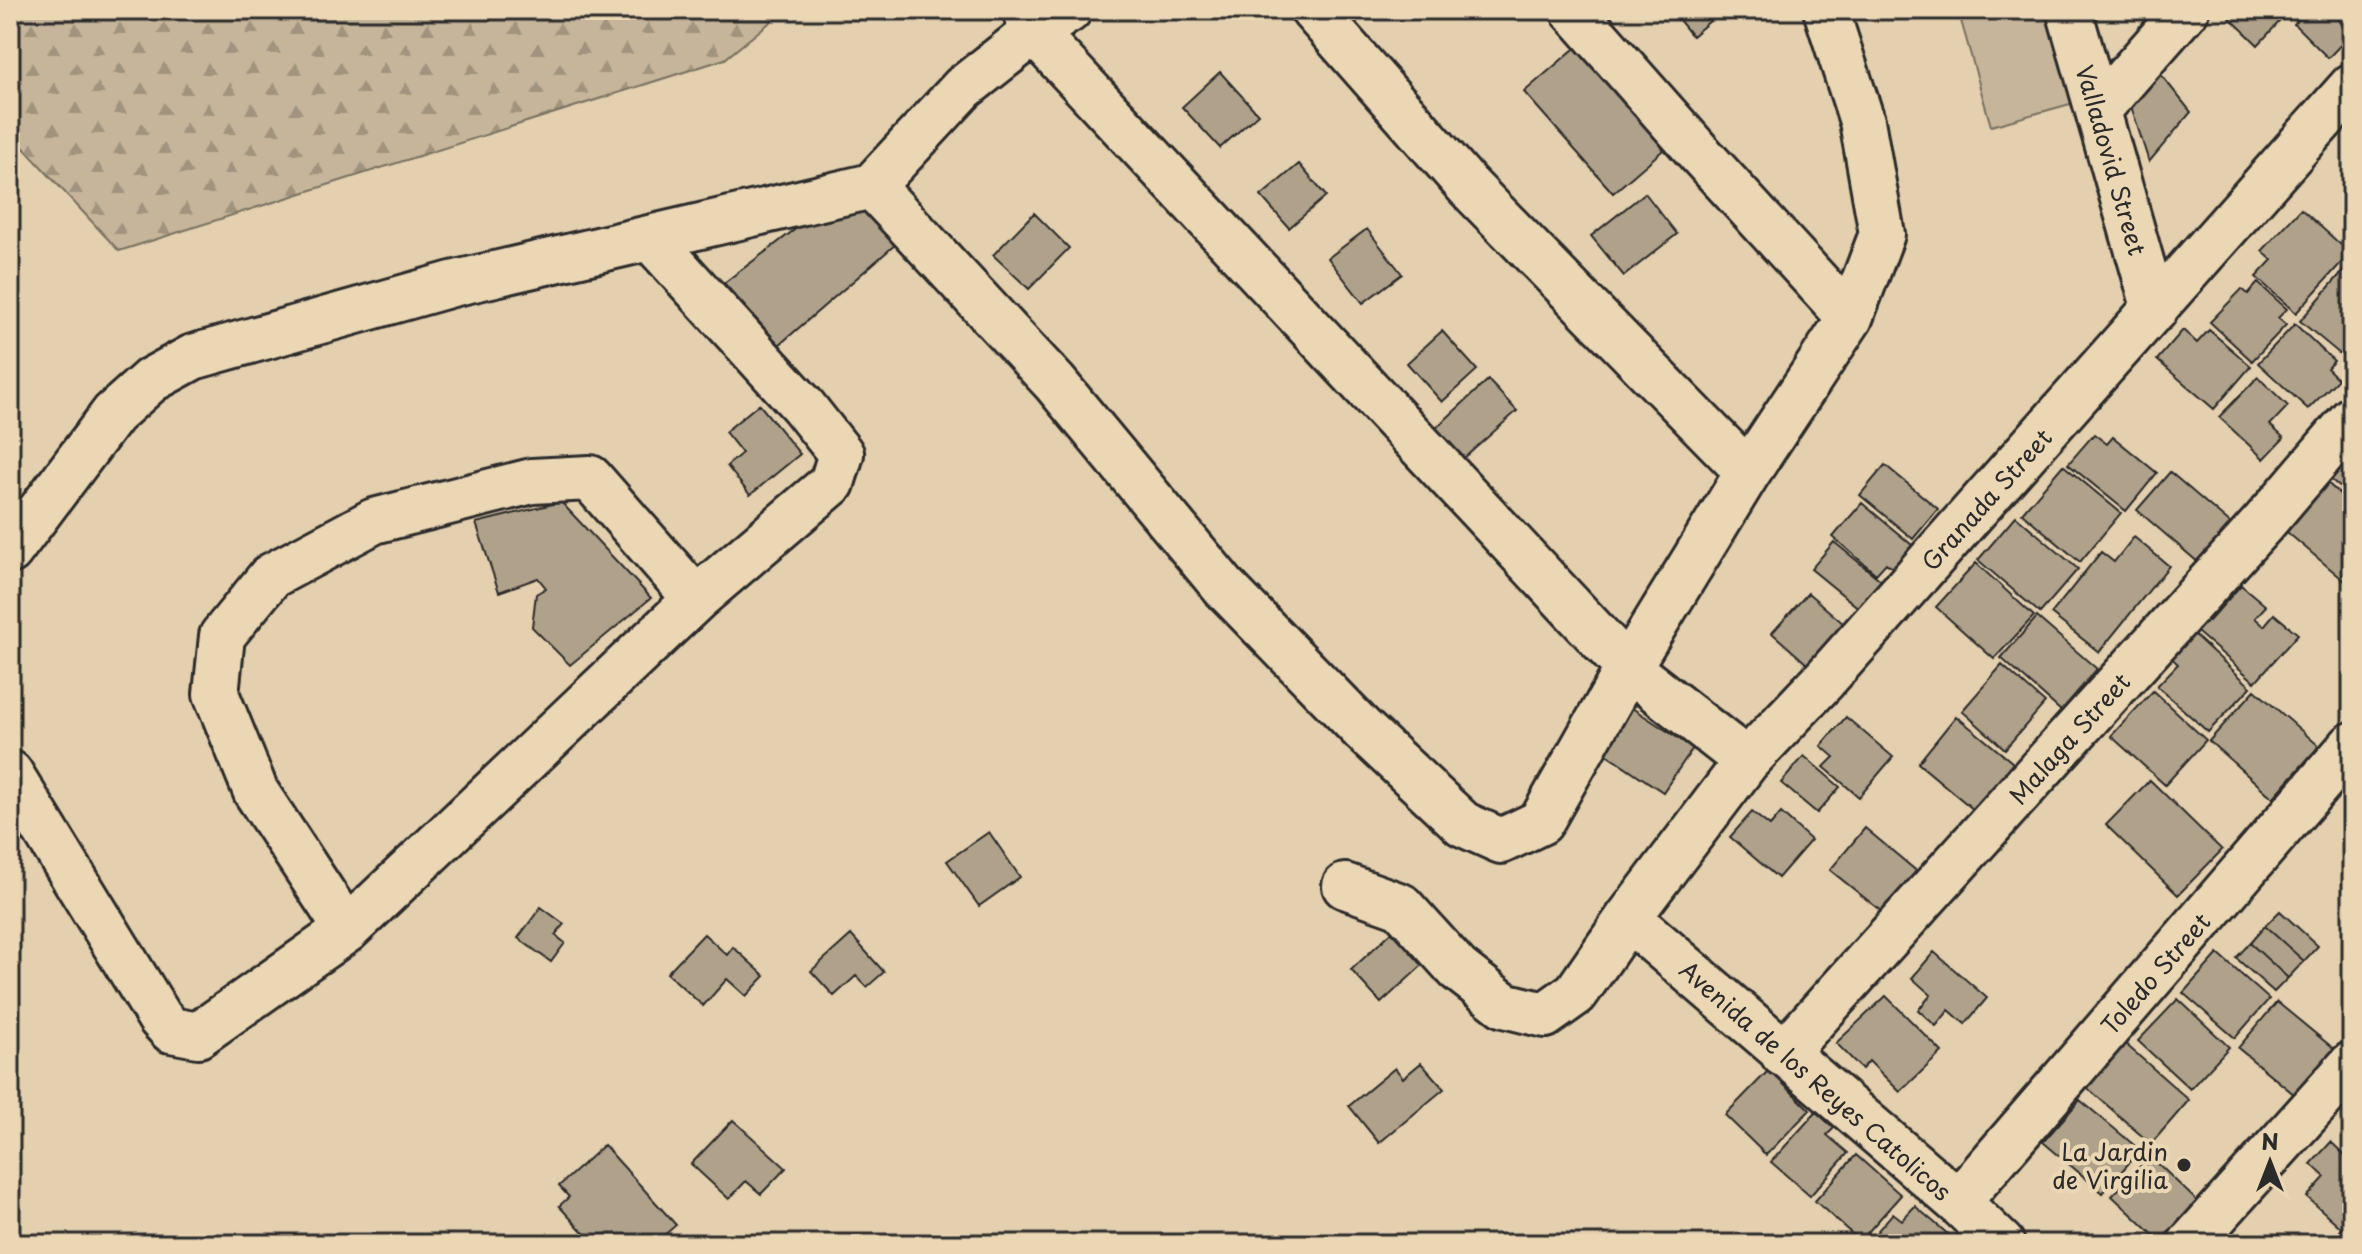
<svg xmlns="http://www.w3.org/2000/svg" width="2362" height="1254" font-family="'Playpen Sans',sans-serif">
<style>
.forest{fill:url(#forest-firs);stroke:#787062;stroke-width:2}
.pitch{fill:#c6b59a;stroke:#787062;stroke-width:2}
.building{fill:#b0a28a;stroke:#2b2b2b;stroke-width:2}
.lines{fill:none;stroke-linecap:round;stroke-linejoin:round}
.minor-casing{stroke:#2b2b2b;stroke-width:50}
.minor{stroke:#ecd7b5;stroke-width:44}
.poi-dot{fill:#2b2b2b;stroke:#ecd7b5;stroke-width:3}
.labels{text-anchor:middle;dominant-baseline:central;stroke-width:8;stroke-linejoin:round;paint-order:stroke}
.street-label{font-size:24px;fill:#2b2b2b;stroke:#ecd7b5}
.poi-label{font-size:24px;fill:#2b2b2b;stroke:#ecd7b5;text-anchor:end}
</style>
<defs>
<pattern id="forest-firs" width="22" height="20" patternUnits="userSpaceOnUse" patternTransform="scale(2)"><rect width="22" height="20" fill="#c6b59a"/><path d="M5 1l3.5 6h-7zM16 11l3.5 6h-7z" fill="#a1937e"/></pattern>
</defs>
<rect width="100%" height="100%" fill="#e4d0af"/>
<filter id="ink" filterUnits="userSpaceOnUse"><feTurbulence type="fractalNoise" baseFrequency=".0125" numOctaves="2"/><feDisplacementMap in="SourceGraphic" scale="16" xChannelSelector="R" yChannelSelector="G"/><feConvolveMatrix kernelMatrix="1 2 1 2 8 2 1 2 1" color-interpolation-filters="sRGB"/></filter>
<g filter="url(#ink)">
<path class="forest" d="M10,10H785L725,59L119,251L10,133Z"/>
<path class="pitch" d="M1958,10H2056L2081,101L1991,126Z"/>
<path class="building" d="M1671,10H1723L1692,36Z
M2235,10H2290L2258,45L2229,17Z
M2308,10H2328L2352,33L2328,58L2294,24Z
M1581,43L1669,145L1613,193L1524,92Z
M2158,71L2191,112L2149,162L2128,97Z
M1220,72L1258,114L1220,148L1182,107Z
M1299,164L1326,196L1289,228L1261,196Z
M1645,193L1677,234L1624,276L1591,236Z
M863,209L896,244L779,345L724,283L801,225Z
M2301,209L2350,253L2296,313L2256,277L2272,260L2262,251Z
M1034,213L1069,248L1029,289L993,255Z
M1367,229L1402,274L1363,303L1328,258Z
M2343,271L2352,279V364L2300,321Z
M2258,283L2287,309L2278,318L2286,325L2252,361L2210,322L2242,289L2248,294Z
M2295,324L2334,361L2327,368L2338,379L2308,409L2258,363Z
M2183,330L2197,343L2209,330L2251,366L2214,409L2157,360Z
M1442,331L1477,370L1442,402L1407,363Z
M2258,377L2288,406L2270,425L2284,438L2264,459L2219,417Z
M1488,380L1517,411L1463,459L1435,429Z
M759,404L800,454L750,495L727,466L742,453L725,432Z
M2094,434L2107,444L2113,437L2157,473L2126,511L2068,464Z
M2341,460L2348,467L2352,463V498L2327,476Z
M1885,465L1938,509L1913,539L1860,495Z
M2063,465L2121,513L2080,562L2022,513Z
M2170,472L2232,525L2199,563L2137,510Z
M2323,479L2352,505V578L2347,583L2281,527Z
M561,502L651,598L570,665L532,627L536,594L546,588L538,578L499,592L476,523Z
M1862,503L1913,546L1894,569L1886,563L1876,574L1833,537Z
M2016,516L2078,569L2040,613L1978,560Z
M2134,537L2169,566L2099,652L2051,614L2101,552L2114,562Z
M1834,542L1883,582L1860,609L1811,569Z
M1976,563L2034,616L1994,659L1936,607Z
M2241,585L2266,606L2255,618L2264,626L2274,614L2298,634L2255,682L2190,626L2201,614L2209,621Z
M1808,593L1844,624L1807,664L1772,633Z
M2037,617L2097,669L2061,711L2001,658Z
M2188,629L2251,687L2208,732L2157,686L2178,664L2166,653Z
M2002,665L2045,703L2005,749L1962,711Z
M2255,690L2319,746L2273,798L2209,741Z
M2153,691L2206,740L2165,785L2111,736Z
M1629,706L1693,748L1663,792L1599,749Z
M1956,716L2013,763L1974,810L1918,763Z
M1846,717L1893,757L1859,797L1824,767L1834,757L1821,746Z
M1804,756L1840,787L1817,813L1781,783Z
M2150,780L2222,850L2178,895L2106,825Z
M1752,812L1770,826L1781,813L1811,840L1778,878L1730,837Z
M1865,828L1920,874L1886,915L1830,870Z
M989,832L1020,877L979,906L947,861Z
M541,907L564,924L555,935L565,943L551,962L518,938Z
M2280,911L2318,946L2304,961L2265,926Z
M2265,926L2304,961L2288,978L2250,943Z
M1396,928L1427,961L1381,1003L1351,970Z
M704,934L727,955L733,947L765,976L746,996L727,979L703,1006L667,973Z
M851,935L884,972L867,987L856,976L834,996L811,971Z
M2250,943L2288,978L2274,992L2236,958Z
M1934,952L1987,998L1965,1024L1949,1010L1936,1026L1918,1010L1931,995L1912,978Z
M2218,954L2269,999L2235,1038L2183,993Z
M1886,996L1942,1052L1900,1092L1869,1061L1862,1069L1836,1043Z
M2178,999L2229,1047L2190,1089L2138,1041Z
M2277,1002L2334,1049L2295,1095L2238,1048Z
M2122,1041L2189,1100L2151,1144L2083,1084Z
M1421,1063L1444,1089L1379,1143L1349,1106L1395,1068L1403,1078Z
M1769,1070L1810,1110L1766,1155L1725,1115Z
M2080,1100L2140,1150L2103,1193L2043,1142Z
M1816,1112L1834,1128L1827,1135L1848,1153L1810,1196L1771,1162Z
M733,1120L786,1168L761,1194L746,1181L729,1199L691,1164Z
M2331,1142L2352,1162V1225L2346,1232L2307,1197L2325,1177L2311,1164Z
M604,1145L676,1225L654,1244H610L602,1236L594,1244L559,1206L569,1197L559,1186Z
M1856,1155L1901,1195L1860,1241L1815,1201Z
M2150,1156L2198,1202L2160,1241L2112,1196Z
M1915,1206L1956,1241L1953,1244H1866L1893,1213L1902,1220Z
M2342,1229L2352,1239V1244H2329Z"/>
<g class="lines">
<g class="minor-casing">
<path id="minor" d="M1025,10L1034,32L1628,668L1747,761
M1313,10L1467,185L1748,472
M1573,10L1700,154L1850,318
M2069,10L2155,310
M2099,109L2186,10
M872,186L1055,383L1223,586L1362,729L1463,824L1501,841L1541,822L1628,668L1748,472L1850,318L1882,234L1862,121L1826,10
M10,551L113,414L151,380L193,357L452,284L872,186L963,88L1034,32L1069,10
M10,773L160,1018L171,1030L198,1035L347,930L696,599L832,483L841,454L803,406L650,238
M1345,886L1401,906L1458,969L1504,1005L1545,1015L1576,993L1628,918L1747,761L1825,679L2352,86
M1628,918L1958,1202L2002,1244
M347,930L256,792L216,694L222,636L271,576L374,521L532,481L590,478L696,599
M1783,1054L2265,521L2352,419
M1958,1202L2352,745
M2190,1244L2352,1064"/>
</g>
<use href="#minor" class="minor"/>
</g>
</g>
<circle class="poi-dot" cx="2184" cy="1165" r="8"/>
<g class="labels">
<g class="street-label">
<text transform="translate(2112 160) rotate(74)">Valladovid Street</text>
<text transform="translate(1986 499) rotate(-48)">Granada Street</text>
<text transform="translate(2069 738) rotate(-48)">Malaga Street</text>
<text transform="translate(2155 973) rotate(-49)">Toledo Street</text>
<text transform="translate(1816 1080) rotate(41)">Avenida de los Reyes Catolicos</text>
</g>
<g class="poi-label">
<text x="2168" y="1151">La Jardin<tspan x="2168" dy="28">de Virgilia</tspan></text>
</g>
</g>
<rect width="2362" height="1254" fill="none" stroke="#ecd7b5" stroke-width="40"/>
<rect x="20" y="20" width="2322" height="1214" fill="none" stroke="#2b2b2b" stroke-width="3" filter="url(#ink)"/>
<g transform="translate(2270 1162)" stroke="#ecd7b5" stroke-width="6" paint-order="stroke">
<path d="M0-6L14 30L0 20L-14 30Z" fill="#2b2b2b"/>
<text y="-12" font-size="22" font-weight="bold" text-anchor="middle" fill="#2b2b2b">N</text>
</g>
</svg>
